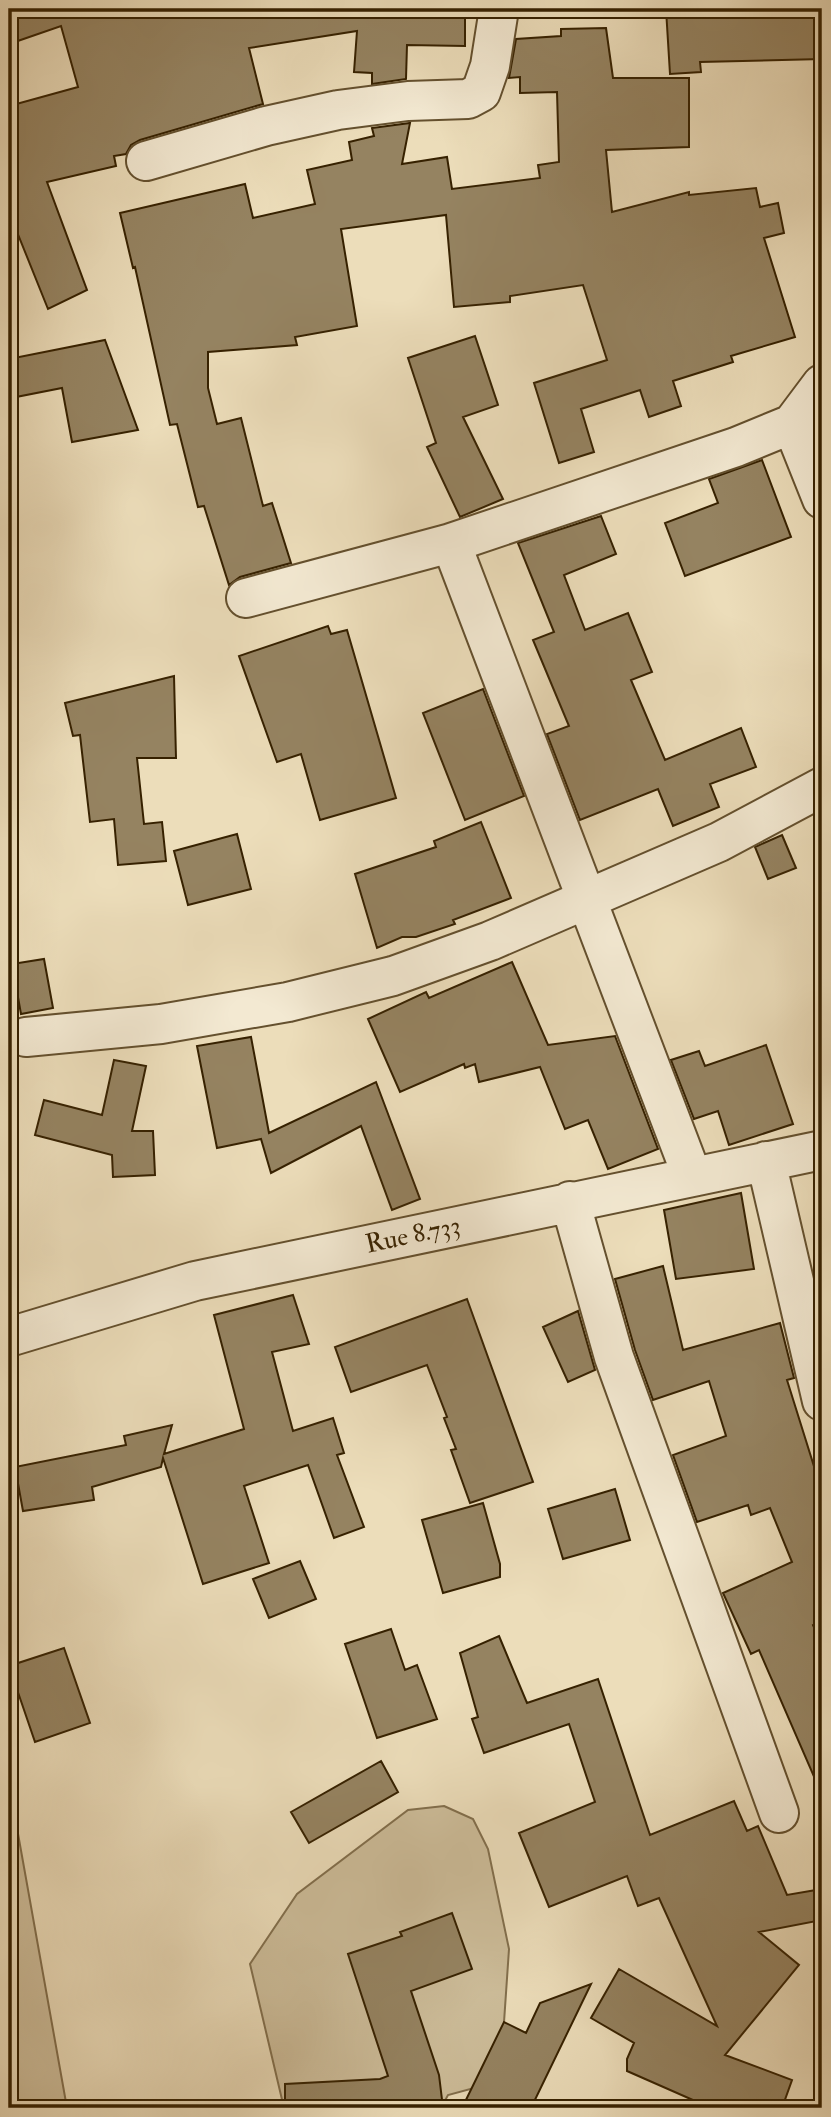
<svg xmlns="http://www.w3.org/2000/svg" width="831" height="2117" font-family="'IM FELL Double Pica',serif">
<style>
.green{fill:#cdbd9a;stroke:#826f4d;stroke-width:2}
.building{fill:#958361;stroke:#362100;stroke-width:2}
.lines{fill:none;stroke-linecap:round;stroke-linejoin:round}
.minor-casing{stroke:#64502e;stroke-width:42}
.minor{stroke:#f3e9d2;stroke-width:38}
.labels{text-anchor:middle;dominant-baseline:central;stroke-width:6;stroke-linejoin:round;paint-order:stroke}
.street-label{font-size:26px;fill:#362100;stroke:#f3e9d2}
</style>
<rect width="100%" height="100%" fill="#ecddba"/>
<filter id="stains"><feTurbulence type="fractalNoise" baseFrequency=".00286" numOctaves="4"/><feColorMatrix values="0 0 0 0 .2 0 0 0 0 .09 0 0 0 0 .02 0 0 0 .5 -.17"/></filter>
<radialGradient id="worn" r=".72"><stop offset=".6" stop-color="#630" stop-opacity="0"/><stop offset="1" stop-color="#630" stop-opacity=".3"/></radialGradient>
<path class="green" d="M9,1792L12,1800L67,2108H9Z
M444,1806L473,1819L488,1849L509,1949L500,2081L448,2095L441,2108H284L250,1964L297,1894L408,1810Z"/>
<path class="building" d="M9,9H465V46L407,45L406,79L372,84V73L354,72L357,31L249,48L263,104L140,140L131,145L126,154L114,156L116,166L47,182L87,290L48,309L9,212V106L78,87L61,26L9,44Z
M666,9H822V59L700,62L701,72L670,74Z
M606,28L613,78H689V147L606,150L612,212L689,192V195L756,188L760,207L778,203L784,233L764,238L795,337L731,356L733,362L673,381L681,406L649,417L640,390L581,409L594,452L559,463L534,383L607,360L583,285L510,296V302L454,307L446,215L341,229L357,326L295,337L297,345L208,352V388L217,424L241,418L263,506L272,503L291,563L240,577L229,585L204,506L198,507L177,424L170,425L135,267L133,268L120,213L245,184L253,218L315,204L307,170L352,160L349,142L374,136L372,128L410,123L402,164L447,157L452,189L540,178L538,165L559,162L557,92L520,93V77L509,78L516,39L561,36V29Z
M475,336L498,405L463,417L503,499L460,517L427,447L436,443L408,358Z
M105,340L138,430L72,442L62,388L16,397L9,359Z
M762,460L791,537L685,576L665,523L718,503L709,479Z
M601,516L616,554L564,575L585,630L628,613L652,672L631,680L665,760L741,728L756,767L710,784L719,807L673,826L658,789L580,820L547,734L569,726L533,640L554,632L518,543Z
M328,626L331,634L347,630L396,798L320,820L301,754L277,762L239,656Z
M174,676L176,758H137L144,824L162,822L166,861L118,865L114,819L90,822L80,735L73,736L65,703Z
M483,689L524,796L465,820L423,713Z
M481,822L511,898L453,920L455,924L416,937H402L377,948L355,874L436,847L434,841Z
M237,834L251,889L188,905L174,851Z
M782,835L796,868L768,879L755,847Z
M44,959L53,1008L21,1014L12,964Z
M512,962L548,1045L615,1036L658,1149L608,1169L588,1120L565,1129L540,1067L479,1082L475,1064L465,1068L464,1064L400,1092L368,1019L426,992L429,998Z
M251,1037L269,1133L376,1082L420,1199L392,1210L361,1126L271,1173L261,1139L217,1148L197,1046Z
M766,1045L793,1124L729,1145L718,1111L694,1119L671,1060L699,1051L705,1066Z
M114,1060L146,1066L132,1131H153L155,1175L113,1177L112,1155L35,1135L44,1100L102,1115Z
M741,1193L754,1269L676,1279L664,1210Z
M663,1266L683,1350L780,1323L794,1378L787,1380L822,1492V1634L816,1623L813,1625L822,1645V1795L759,1650L751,1654L723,1593L792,1562L770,1508L751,1515L748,1505L697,1522L673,1455L726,1436L709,1381L653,1400L635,1350L615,1279Z
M293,1295L309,1344L272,1352L293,1431L333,1418L344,1453L337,1455L364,1527L334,1538L308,1465L244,1486L269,1563L203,1584L163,1458L161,1467L92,1487L94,1500L23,1511L15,1467L126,1445L124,1436L172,1425L164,1454L244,1429L214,1315Z
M467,1299L533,1482L470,1503L451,1450L456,1449L444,1418L447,1417L427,1365L351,1392L335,1347Z
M578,1311L595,1370L568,1382L543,1327Z
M615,1489L630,1540L563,1559L548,1509Z
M483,1503L500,1564V1577L443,1593L422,1520Z
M300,1561L316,1599L269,1618L253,1579Z
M391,1629L405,1670L417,1665L437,1719L377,1738L345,1644Z
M499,1636L527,1703L598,1679L650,1835L734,1801L747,1831L758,1826L787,1895L822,1889V1920L759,1932L799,1965L725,2055L792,2080L782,2108H711L627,2071V2059L634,2043L591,2018L619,1969L717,2026L659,1898L638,1906L627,1876L549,1907L519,1833L595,1802L569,1724L484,1753L472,1719L478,1717L460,1653Z
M64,1648L90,1723L35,1742L9,1666Z
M381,1761L398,1792L309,1843L291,1812Z
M452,1913L472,1969L411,1991L439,2075L443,2108H285V2084L380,2079L388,2076L348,1954L402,1936L400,1932Z
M591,1984L531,2108H462L504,2022L526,2033L540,2003Z"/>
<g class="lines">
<g class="minor-casing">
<path id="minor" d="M146,161L266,126L338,110L408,101L468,99L481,92L490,66L499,9
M792,424L822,499
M451,543L736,447L792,424L822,384
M246,598L451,543L692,1176
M26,1037L161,1024L288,1002L393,976L490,941L719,842L822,787
M766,1161L822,1401
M570,1201L614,1357L779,1813
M9,1337L195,1281L822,1150"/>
</g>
<use href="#minor" class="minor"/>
</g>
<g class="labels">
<g class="street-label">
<text transform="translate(413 1235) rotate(-12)">Rue 8.733</text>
</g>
</g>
<rect width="831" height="2117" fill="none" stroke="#ecddba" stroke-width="35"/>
<rect x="10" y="10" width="810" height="2096" fill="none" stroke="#362100" stroke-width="3.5"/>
<rect x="18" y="18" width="796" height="2082" fill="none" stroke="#362100" stroke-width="2"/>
<rect width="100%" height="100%" filter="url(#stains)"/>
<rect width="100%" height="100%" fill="url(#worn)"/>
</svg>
